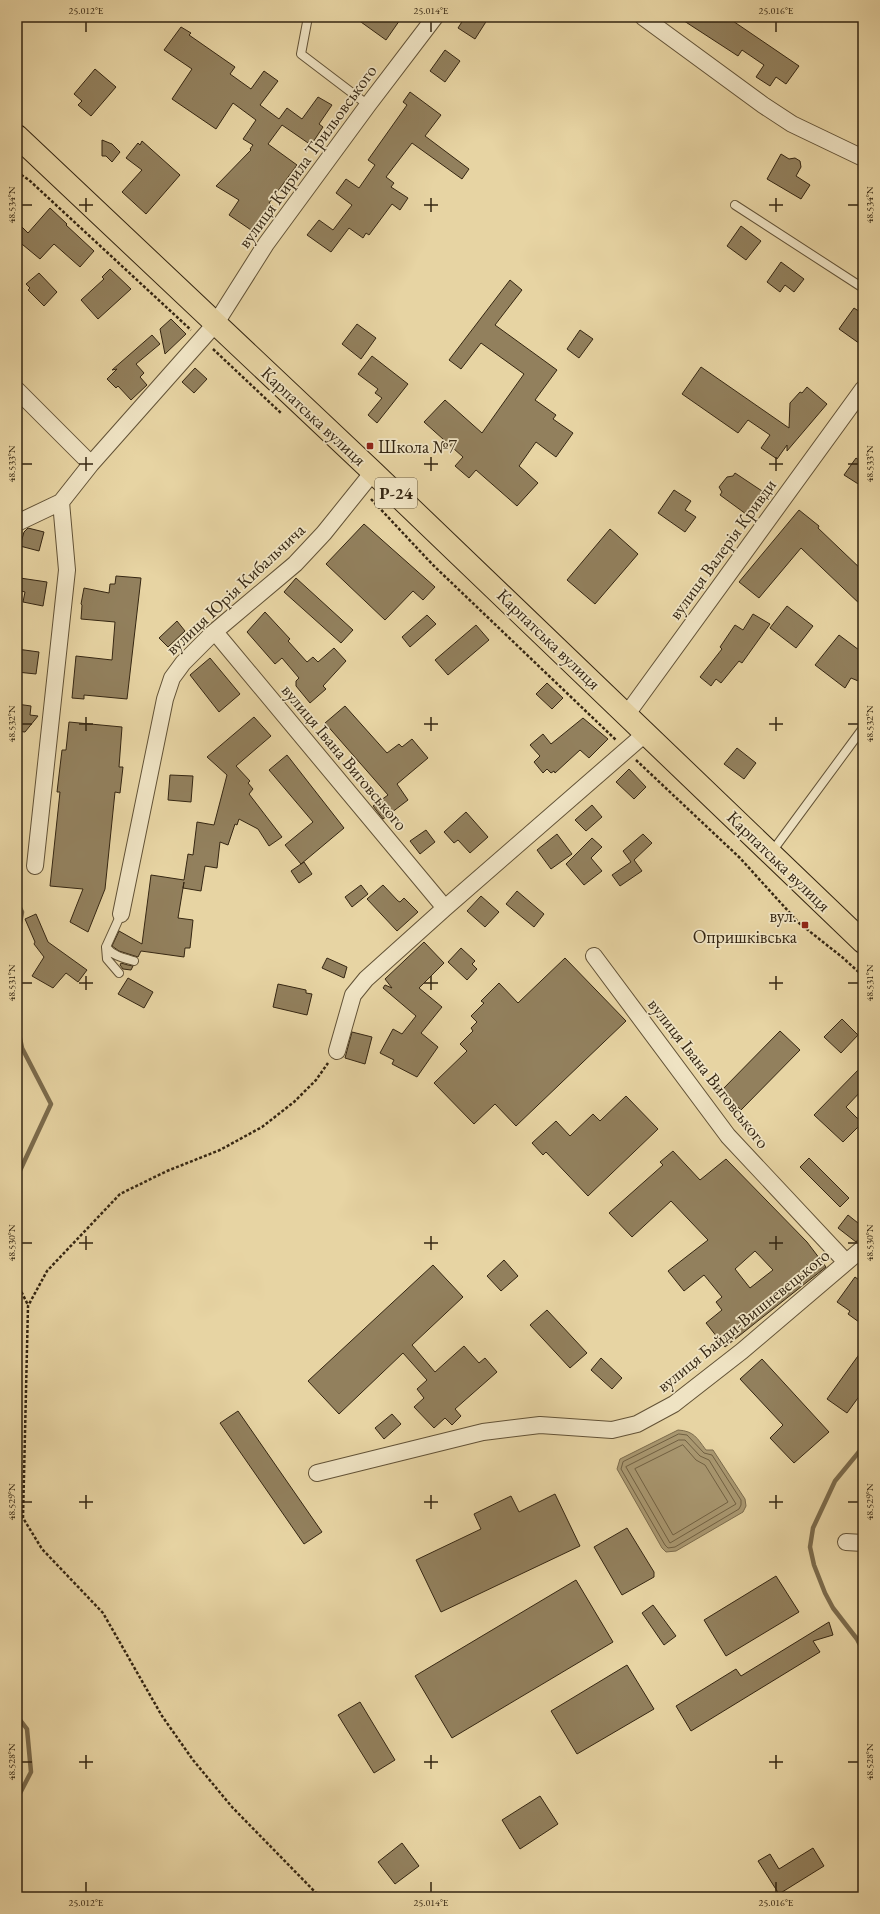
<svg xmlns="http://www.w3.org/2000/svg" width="880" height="1914" font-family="'EB Garamond',serif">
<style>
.water{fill:#aa9972;stroke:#7b6b4c}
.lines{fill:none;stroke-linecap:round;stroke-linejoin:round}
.shore{stroke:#706042;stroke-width:1}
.stream{stroke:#7b6b4c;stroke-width:4.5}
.building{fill:#92805d;stroke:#352612;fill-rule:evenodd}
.lane-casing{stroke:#625236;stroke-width:10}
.street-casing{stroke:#625236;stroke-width:18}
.primary-casing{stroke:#352612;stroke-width:24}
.path{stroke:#352612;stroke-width:2.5;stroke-dasharray:3 2;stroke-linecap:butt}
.lane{stroke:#efe3c3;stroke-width:8}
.street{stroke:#efe3c3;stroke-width:16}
.primary{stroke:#e7d4a3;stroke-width:22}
.ticks{fill:none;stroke:#352612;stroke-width:1.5}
.poi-dot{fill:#8f2418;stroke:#efe3c3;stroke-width:1.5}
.labels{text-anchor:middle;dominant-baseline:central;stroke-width:3.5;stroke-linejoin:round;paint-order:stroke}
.shield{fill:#efe3c3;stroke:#6d5f47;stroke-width:1}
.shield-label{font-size:17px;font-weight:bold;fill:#352612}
.street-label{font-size:18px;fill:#352612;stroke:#efe3c3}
.poi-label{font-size:18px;fill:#352612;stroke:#efe3c3;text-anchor:start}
.neatline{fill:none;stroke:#352612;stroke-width:1.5}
.ticks-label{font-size:10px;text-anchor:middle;fill:#352612}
</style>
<rect width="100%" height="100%" fill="#e7d4a3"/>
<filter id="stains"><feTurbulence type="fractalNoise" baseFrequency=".005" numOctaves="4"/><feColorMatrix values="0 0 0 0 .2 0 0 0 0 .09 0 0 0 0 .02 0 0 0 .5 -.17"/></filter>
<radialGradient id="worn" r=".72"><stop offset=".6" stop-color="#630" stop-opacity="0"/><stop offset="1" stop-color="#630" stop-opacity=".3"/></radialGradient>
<path class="water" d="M678,1430C694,1431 697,1438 706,1450H713L745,1499L746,1506L743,1512L676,1551L666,1552L662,1548L617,1469L620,1459Z"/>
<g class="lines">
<path class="shore" d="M679,1434L687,1435L704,1453L712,1455L741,1500V1505L739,1509L675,1547L668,1548L665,1545L621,1469L623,1462Z
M679,1440H685L700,1456L709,1460L736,1504L670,1543L626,1467Z
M683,1445L696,1460L705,1465L728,1502L673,1535L635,1469Z"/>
<path class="stream" d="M17,902L22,912L17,940
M17,1024L22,1048L51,1104L17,1177
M863,1447L835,1481L813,1528L810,1547L814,1565L825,1593L833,1608L857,1639L863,1651
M17,1716L27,1729L31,1772L17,1799"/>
</g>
<path class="building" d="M354,17H402L386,40Z
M465,17H489L475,39L458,28Z
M678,17H727L799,66L786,84L776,77L770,86L756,77L764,65L742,50L738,56Z
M181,27L191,33L189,35L235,67L230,74L251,89L264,71L278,81L260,105L279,119L287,108L302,119L318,97L332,105L319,124L323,127L311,145L282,125L268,144L297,165L269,203L273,206L254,232L229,215L239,200L216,186L251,150L250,149L253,145L243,139L256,120L233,103L216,129L172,99L192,69L164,50Z
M445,50L460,61L445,82L430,71Z
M95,69L116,87L91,116L78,105L82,101L74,94Z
M410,92L441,115L425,136L469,169L462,179L412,143L386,177L394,183L391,187L408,198L400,210L392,204L369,235L366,233L363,238L349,228L331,252L307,235L319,220L333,230L352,205L336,193L346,179L359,188L375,165L368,160L407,105L403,102Z
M102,140L112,144L120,152L112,162L106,156H102Z
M142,141L180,175L146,214L122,192L142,170L126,158L138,143L140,145Z
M781,154L789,159L795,158L800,161L801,167L796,176L810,185L801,199L767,179Z
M50,208L67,224L66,225L94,251L80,267L54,244L40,259L17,240V222L28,233Z
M741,226L761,241L746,260L727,246Z
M781,262L804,279L794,292L785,285L780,292L767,282Z
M110,269L131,289L98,319L81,300L104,279L102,277Z
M39,273L57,292L44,306L28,290L30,288L26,284Z
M510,280L522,290L495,325L557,370L535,400L556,415L553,419L573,433L556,457L536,442L519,466L538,483L517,506L476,470L469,478L455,466L463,457L424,422L445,400L482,433L524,374L481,343L461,369L449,360Z
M854,308L863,314V346L839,329Z
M171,319L186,334L165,354L160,329Z
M357,324L376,338L361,359L342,344Z
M580,330L593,339L579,358L567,349Z
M152,335L160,344L136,364L144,373L140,377L147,385L131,400L118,386L116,388L107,379L117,369L112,370Z
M372,356L408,384L377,423L368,415L382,398L375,393L378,389L358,374Z
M701,367L789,428L790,403L800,392L802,393L807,387L827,404L787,451V445L777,459L761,448L770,435L748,420L738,433L682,394Z
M195,368L207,379L194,393L182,382Z
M856,458L863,463V487L844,475Z
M735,473L762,491L746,514L720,495L722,492L719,487L727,477L733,476Z
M674,490L691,501L685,510L696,517L685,532L658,513Z
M799,510L819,526L818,528L863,571V607L801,548L759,598L739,582Z
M364,524L435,587L423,600L413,591L385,620L326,564Z
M28,528L44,532L39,551L20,546L24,532Z
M610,529L638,554L595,604L567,580Z
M116,576L141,578L127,699L84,695V699L72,698L76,656L112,660L115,622L81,619L82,605L81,604L84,588L109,593L110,584H115Z
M20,578L47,582L43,606L23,602L25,592L18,590Z
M296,578L353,630L341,643L284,592Z
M787,606L813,626L796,648L770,628Z
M265,612L290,639L288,641L307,662L313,657L318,662L334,648L346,661L323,686L326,689L310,703L296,686V681L299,678L282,658L275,664L247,632Z
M753,614L770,624L742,663L739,661L721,683L716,679L711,686L700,677L722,649L720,647L735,625L743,630Z
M427,615L436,624L410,647L402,637Z
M177,621L185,631L168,647L159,638Z
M476,625L489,640L448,675L435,660Z
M839,635L863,653V683L851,678L845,688L815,665Z
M17,649L39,652L36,674L17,672Z
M210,658L240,694L219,712L190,675Z
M547,683L563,698L552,709L536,694Z
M17,704L31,706L30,715L38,716L25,732L17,731Z
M345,706L387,753L399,744L402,747L412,739L428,758L397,784L408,800L383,819L373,806L388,795L325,723Z
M254,717L271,736L236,766L250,781L248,783L253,789L249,794L282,837L269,846L258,829L239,819L237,825L235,824L228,845L220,842L217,868L205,866L201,891L183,888L184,882L178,918L193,920L190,948H185L184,957L141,951L138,957L119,951L112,946L119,931L142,944L151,875L184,880L188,854L193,855L197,822L214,825L227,775L207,757Z
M583,718L608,739L589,758L580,750L555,773L554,771L551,773L547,769L543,773L534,762L540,756L530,745L543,734L551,744Z
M69,722L122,727L119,767H123L120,793L115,792L105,889L88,932L70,922L83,889L50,886L60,792H57L62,750H66Z
M737,748L756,763L744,779L724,764Z
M287,755L344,828L301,864L285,845L313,822L269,770Z
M629,769L646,787L634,799L616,782Z
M170,775L193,776L191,802L168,800Z
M592,805L602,817L586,831L575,820Z
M466,812L488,837L470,853L458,840L454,843L444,832Z
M426,830L435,842L420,854L410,841Z
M557,834L572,854L551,869L537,850Z
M643,834L652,843L634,860L642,871L620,886L612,875L631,862L623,851Z
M592,838L602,847L591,858L602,871L584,885L566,864Z
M304,862L312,874L299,883L291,871Z
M361,885L368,894L352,907L345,897Z
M383,885L398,901L400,902L404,898L418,912L397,931L367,899Z
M517,891L544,914L534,927L506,904Z
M481,896L499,912L485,927L467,911Z
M36,914L48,942L87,970L78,982L66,973L53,988L32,976L44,957L34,944L35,942L25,919Z
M424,942L444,963L419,988L442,1007L421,1033L438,1047L417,1077L392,1064L394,1060L380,1053L393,1029L402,1034L416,1016L383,988L385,985L392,988L385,979Z
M461,948L475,961L472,964L477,969L467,980L448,962Z
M327,958L347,967L344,978L322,968Z
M565,958L626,1021L516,1126L495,1104L474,1124L434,1083L467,1051L460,1044L473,1031L471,1028L477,1022L471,1016L484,1003L481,1001L499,983L518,1003Z
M121,963L128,965L133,966L131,970L123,969L120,965Z
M128,978L153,992L144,1008L118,994Z
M278,984L306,990V993L312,994L307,1015L273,1007Z
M842,1019L858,1035L841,1053L824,1037Z
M780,1031L800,1050L741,1110L721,1091Z
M352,1032L372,1037L365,1064L345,1058Z
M863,1065V1089L846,1107L862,1123L843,1142L814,1115Z
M626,1096L658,1129L588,1196L546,1152L543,1155L532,1143L556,1121L570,1136L593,1114L600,1121Z
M673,1151L700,1180L726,1159L807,1242L826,1267L725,1347L706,1323L722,1310L716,1302L722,1297L704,1275L684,1291L668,1271L708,1240L671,1201L632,1237L609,1213L663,1165L660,1162ZM755,1251L773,1270L750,1288L735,1269Z
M809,1158L849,1198L840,1207L800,1167Z
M848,1215L863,1227V1234L856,1242L838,1228Z
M504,1260L518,1276L501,1291L487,1276Z
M433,1265L463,1297L412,1345L435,1372L464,1346L479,1363L485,1358L497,1372L455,1409L461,1416L452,1425L445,1418L434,1428L414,1407L424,1398L417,1389L427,1380L403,1353L339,1414L308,1381Z
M855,1277L863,1283V1325L848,1314L850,1311L837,1302Z
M547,1310L587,1353L570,1368L530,1325Z
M863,1349V1391L847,1413L827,1399Z
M601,1358L622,1378L612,1389L591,1370Z
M762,1359L829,1432L794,1463L770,1438L783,1425L740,1379Z
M238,1411L322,1532L304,1544L220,1423Z
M392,1414L401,1424L384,1439L375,1428Z
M555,1494L580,1546L441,1612L416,1560L481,1529L474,1514L511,1496L519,1512Z
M627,1528L654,1572V1577L622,1595L594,1547Z
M776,1576L799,1612L726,1656L704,1620Z
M576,1580L613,1642L452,1738L415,1676Z
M653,1605L676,1636L664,1645L642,1613Z
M829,1622L833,1635L813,1641L820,1652L691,1731L676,1706L736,1669L741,1676Z
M627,1665L654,1709L577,1754L551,1711Z
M360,1702L395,1760L374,1773L338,1715Z
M540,1796L558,1824L520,1849L502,1820Z
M402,1843L419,1866L395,1884L378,1862Z
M813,1848L824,1866L779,1894L758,1861L770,1854L779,1869Z"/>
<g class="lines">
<g class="lane-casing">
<path id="lane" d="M308,17L301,54L368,105
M735,205L863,288
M771,853L863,728
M121,914L106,947C113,956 123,958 134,961
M106,947L107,959L119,973"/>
</g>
<g class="street-casing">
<path id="street" d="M643,17L763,105L792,124L863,158
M17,390L91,464
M61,502L91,464L216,323L266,244L368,105L435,17
M17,523L61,502
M215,632L445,908
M627,714L863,389
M35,866L67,570L61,502
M121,914L165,699L172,678L183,663L213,633L295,564L324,533L373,472
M594,956L728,1136L846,1262
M337,1051L353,995L366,979L445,908L646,733
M317,1473L483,1432L540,1425L612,1430L637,1424L674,1404L742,1351L863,1248
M846,1542L863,1543"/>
</g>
<g class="primary-casing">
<path id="primary" d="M17,136L373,472L863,942"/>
</g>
<path class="path" d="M17,172L29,180L191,330
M213,349L282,414
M371,499L433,565L616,740
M636,760L740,858L799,923L842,957L863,976
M17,1283L28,1305
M17,1513L23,1518L42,1549L103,1613L162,1716L193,1760L232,1807L320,1897
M23,1518L28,1306L47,1271L120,1194L167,1171L220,1150L262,1127L294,1102L316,1080L328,1063"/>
<use href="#lane" class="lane"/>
<use href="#street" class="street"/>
<use href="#primary" class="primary"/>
</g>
<path class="ticks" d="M86,22V32M431,22V32M776,22V32M86,198V212M431,198V212M776,198V212M22,205H32M79,205H93M424,205H438M769,205H783M848,205H858M86,457V471M431,457V471M776,457V471M22,464H32M79,464H93M424,464H438M769,464H783M848,464H858M86,717V731M431,717V731M776,717V731M22,724H32M79,724H93M424,724H438M769,724H783M848,724H858M86,976V990M431,976V990M776,976V990M22,983H32M79,983H93M424,983H438M769,983H783M848,983H858M86,1236V1250M431,1236V1250M776,1236V1250M22,1243H32M79,1243H93M424,1243H438M769,1243H783M848,1243H858M86,1495V1509M431,1495V1509M776,1495V1509M22,1502H32M79,1502H93M424,1502H438M769,1502H783M848,1502H858M86,1755V1769M431,1755V1769M776,1755V1769M22,1762H32M79,1762H93M424,1762H438M769,1762H783M848,1762H858M86,1882V1892M431,1882V1892M776,1882V1892"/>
<g class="poi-dot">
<rect x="366" y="442" width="8" height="8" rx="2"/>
<rect x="801" y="921" width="8" height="8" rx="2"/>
</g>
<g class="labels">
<rect class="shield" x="375" y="478" width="42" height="30" rx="3"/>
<g class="shield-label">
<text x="396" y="493">Р-24</text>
</g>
<g class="street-label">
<text transform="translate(307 156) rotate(-54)">вулиця Кирила Трильовського</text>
<text transform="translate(314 416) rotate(43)">Карпатська вулиця</text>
<text transform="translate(722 549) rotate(-54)">вулиця Валерія Кривди</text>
<text transform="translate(235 589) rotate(-43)">вулиця Юрія Кибальчича</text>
<text transform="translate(549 639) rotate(44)">Карпатська вулиця</text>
<text transform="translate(345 757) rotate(50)">вулиця Івана Виговського</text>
<text transform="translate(779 861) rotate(44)">Карпатська вулиця</text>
<text transform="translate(709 1073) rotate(52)">вулиця Івана Виговського</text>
<text transform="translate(743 1320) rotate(-39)">вулиця Байди-Вишневецького</text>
</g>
<g class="poi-label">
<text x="378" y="446">Школа №7</text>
<text x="797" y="915" text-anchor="end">вул.<tspan x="797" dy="21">Опришківська</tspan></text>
</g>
</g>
<rect width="880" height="1914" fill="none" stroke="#e7d4a3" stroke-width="44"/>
<rect x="22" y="22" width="836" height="1870" class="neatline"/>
<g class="ticks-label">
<text x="86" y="14">25.012°E</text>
<text x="431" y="14">25.014°E</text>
<text x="776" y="14">25.016°E</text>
<text transform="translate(11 205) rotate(-90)" y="4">48.534°N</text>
<text transform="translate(869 205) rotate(-90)" y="4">48.534°N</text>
<text transform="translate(11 464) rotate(-90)" y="4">48.533°N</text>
<text transform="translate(869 464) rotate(-90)" y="4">48.533°N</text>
<text transform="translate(11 724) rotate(-90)" y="4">48.532°N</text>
<text transform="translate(869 724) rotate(-90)" y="4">48.532°N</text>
<text transform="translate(11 983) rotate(-90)" y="4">48.531°N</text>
<text transform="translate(869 983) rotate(-90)" y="4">48.531°N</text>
<text transform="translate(11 1243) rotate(-90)" y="4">48.530°N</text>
<text transform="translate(869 1243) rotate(-90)" y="4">48.530°N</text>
<text transform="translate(11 1502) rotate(-90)" y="4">48.529°N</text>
<text transform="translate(869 1502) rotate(-90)" y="4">48.529°N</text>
<text transform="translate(11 1762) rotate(-90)" y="4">48.528°N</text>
<text transform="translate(869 1762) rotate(-90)" y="4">48.528°N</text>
<text x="86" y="1906">25.012°E</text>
<text x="431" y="1906">25.014°E</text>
<text x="776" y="1906">25.016°E</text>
</g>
<rect width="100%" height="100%" filter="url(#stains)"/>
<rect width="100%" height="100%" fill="url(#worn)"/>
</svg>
